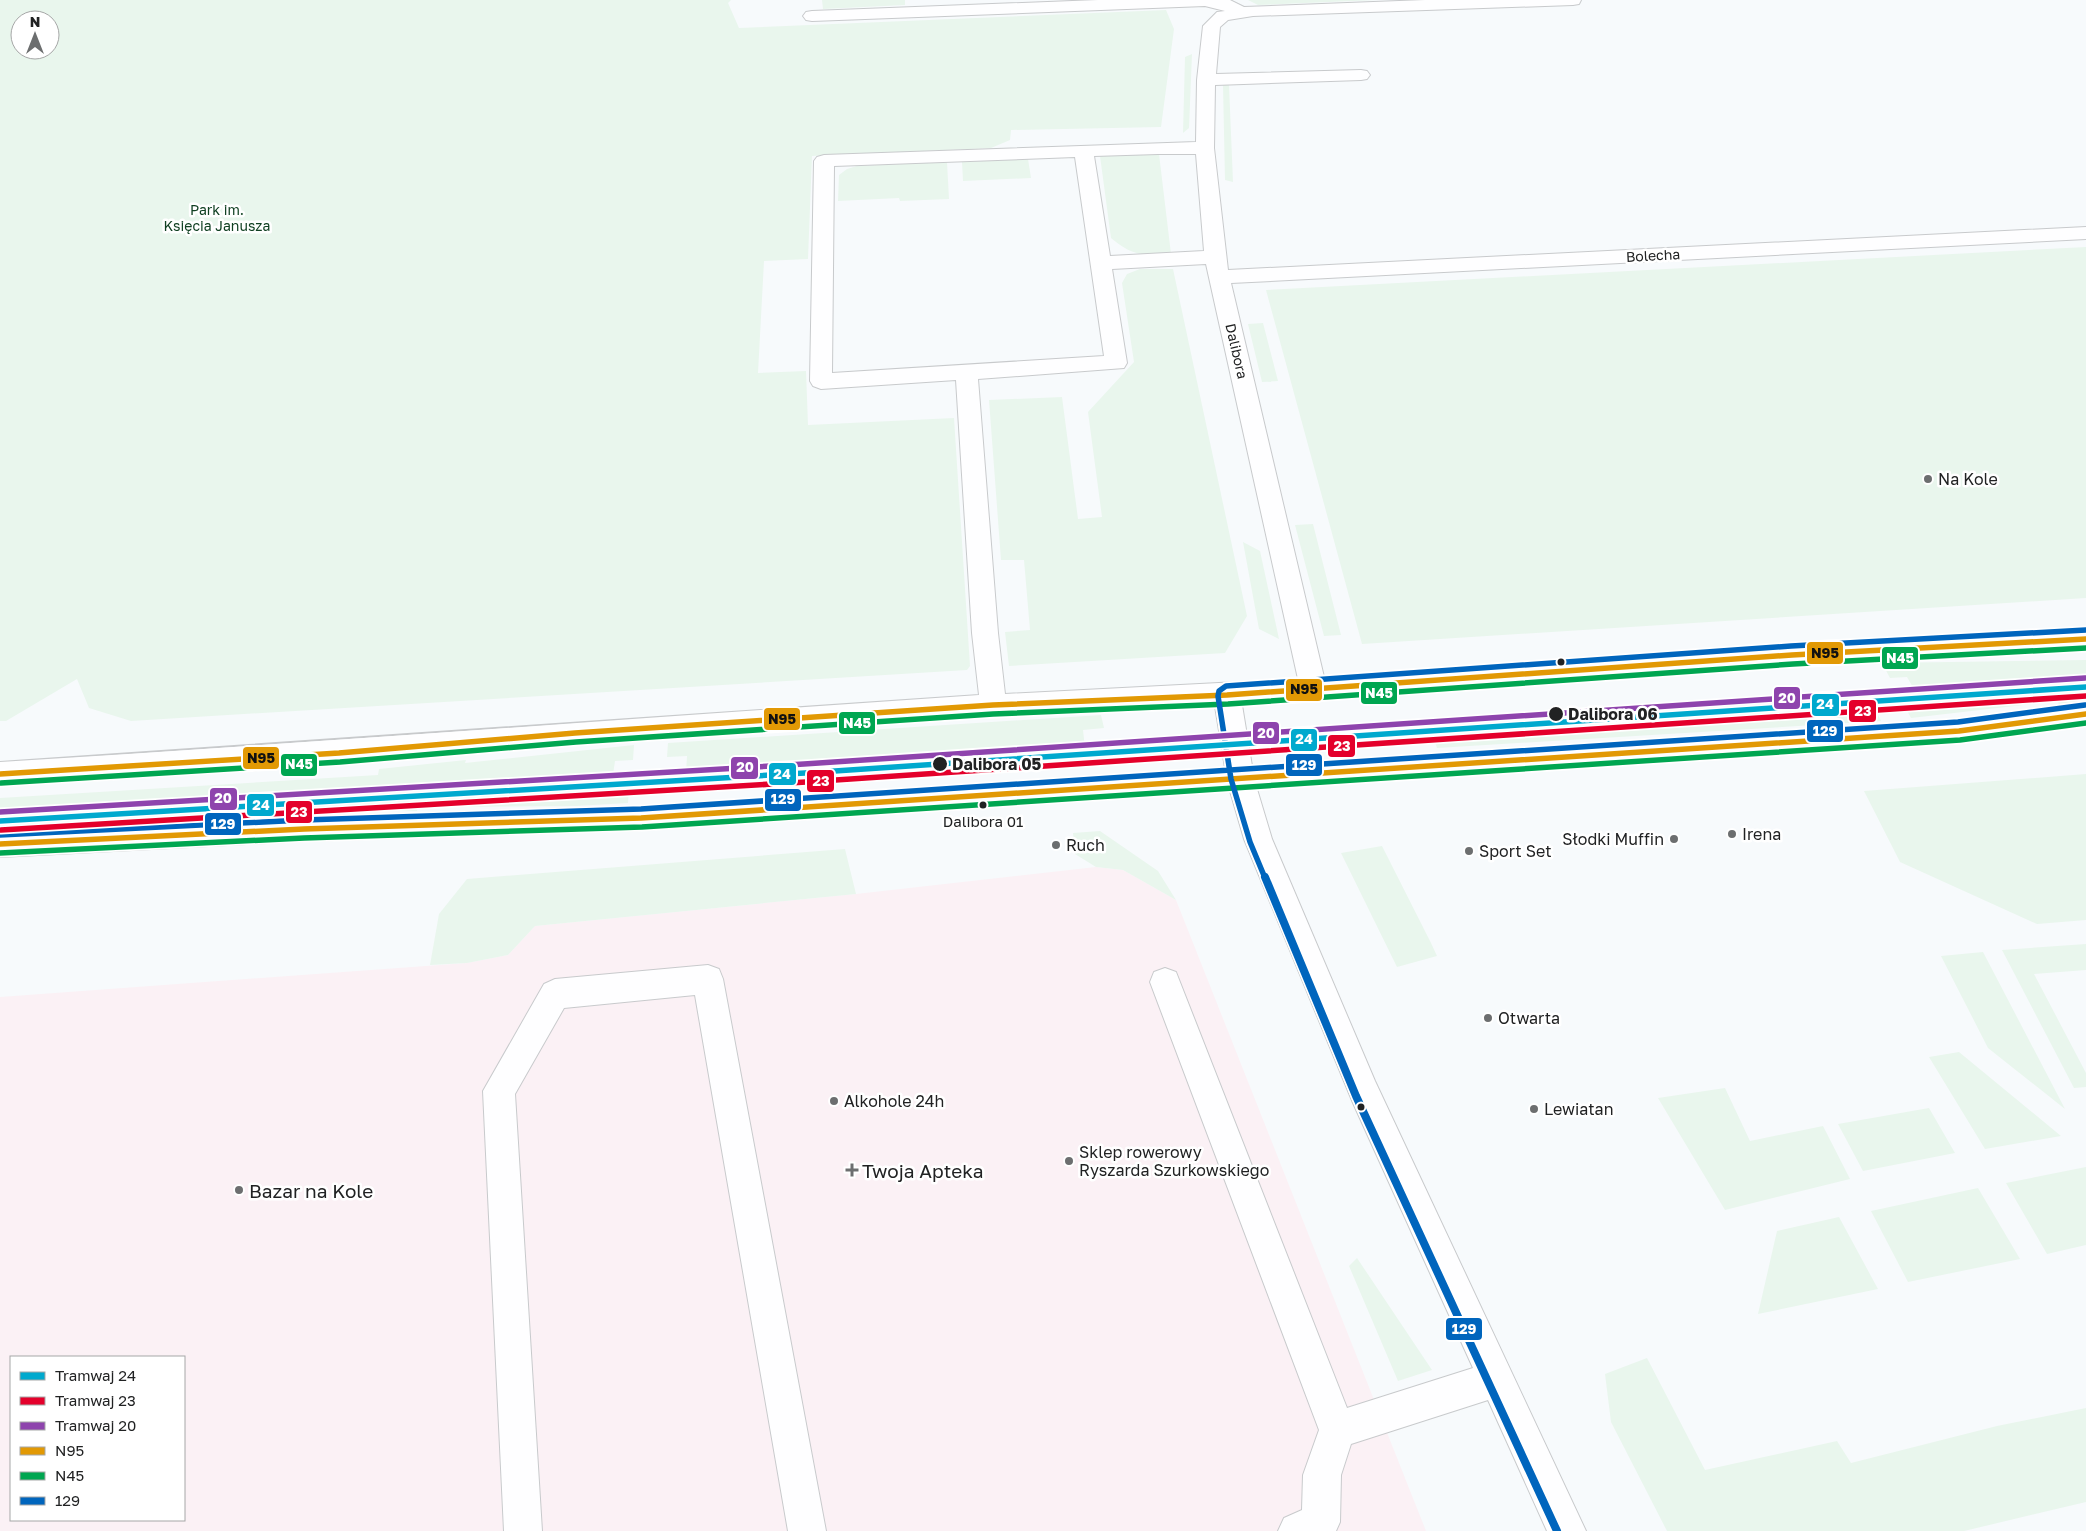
<svg xmlns="http://www.w3.org/2000/svg" width="2086" height="1531" font-family="'Golos Text',sans-serif">
<style>
.commercial{fill:#fbf1f5;fill-rule:evenodd}
.green{fill:#e9f6ed;fill-rule:evenodd}
.lines{fill:none;stroke-linecap:round;stroke-linejoin:round}
.minor-casing{stroke:#c8cacc;stroke-width:2}
.minor{fill:#fefeff;fill-rule:evenodd}
.bus-1-casing{stroke:#fff;stroke-width:9}
.bus-2-casing{stroke:#fff;stroke-width:9}
.bus-3-far1-casing{stroke:#fff;stroke-width:9}
.bus-3-casing{stroke:#fff;stroke-width:11}
.bus-1{stroke:#e29904;stroke-width:5.5}
.bus-2{stroke:#00a651;stroke-width:5.5}
.bus-3-far1{stroke:#0065bd;stroke-width:5.5}
.bus-3{stroke:#0065bd;stroke-width:8}
.tram-1-casing{stroke:#fff;stroke-width:9}
.tram-2-casing{stroke:#fff;stroke-width:9}
.tram-3-casing{stroke:#fff;stroke-width:9}
.tram-1{stroke:#00a9ce;stroke-width:5.5}
.tram-2{stroke:#e4002b;stroke-width:5.5}
.tram-3{stroke:#8e44ad;stroke-width:5.5}
.poi-dot{fill:#6c6e6f;stroke:#fff;stroke-width:2}
.bus-dot{fill:#212223;stroke:#fff;stroke-width:2}
.labels{text-anchor:middle;dominant-baseline:central;stroke-width:5;stroke-linejoin:round;paint-order:stroke}
.far-park-label{font-size:14px;fill:#104022;stroke:#fff}
.far-street-label{font-size:14px;fill:#212223;stroke:#fff}
.bus-label{font-size:15px;fill:#212223;stroke:#fff}
.poi-label{font-size:16px;fill:#212223;stroke:#fff;text-anchor:start}
.stop-label{font-size:16px;font-weight:bold;fill:#212223;stroke:#fff;text-anchor:start}
.near-poi-label{font-size:19px;fill:#212223;stroke:#fff;text-anchor:start}
.line-badge{stroke:#fff;stroke-width:2}
.badge-label{font-size:14px;text-anchor:middle;font-weight:bold;fill:#fff}
.pale-badge-label{font-size:14px;text-anchor:middle;font-weight:bold;fill:#111}
</style>
<rect width="100%" height="100%" fill="#f7fafc"/>
<path class="commercial" d="M1096,867L1123,870L1176,900L1426,1531H0V997L467,963L508,955L535,926L856,894ZM11,1357H184V1520H11Z"/>
<path class="green" d="M0,0H731L728,3L739,28L1166,10L1174,29L1161,127L1011,130L1010,140L991,148L812,156L808,259L764,261L758,373L806,371L808,425L954,418L970,666L967,670L131,721L89,708L77,679L6,721H0ZM20,20H50V50H20Z
M822,0H905V5L823,9Z
M1248,0H1376L1258,5Z
M1192,54L1189,128L1183,133L1185,57Z
M1223,85H1229L1233,182L1225,180Z
M1159,154L1171,254C1142,255 1134,257 1111,238L1100,156Z
M1028,159L1031,178L963,181L962,162Z
M947,162L949,199L900,201L899,198L838,201L839,175L847,169L857,166Z
M2086,247V598L1362,644L1266,290Z
M1140,269H1173L1247,616L1225,653L1009,666L1005,632L1030,630L1024,560H1001L989,400L1062,397L1078,519L1102,517L1088,412L1134,362L1122,283L1127,274Z
M1263,323L1278,381L1262,382L1248,324Z
M1313,524L1341,635L1324,636L1295,525Z
M1243,542L1260,551L1279,639L1259,629Z
M2086,660V700L2059,704L2057,701L1911,718L1904,705L1922,703L1907,677L1890,678L1882,663Z
M1844,690L1852,707H1874L1881,721L1437,748L1433,736L1465,734L1460,717Z
M1101,715L1104,728L1083,730L1085,748L686,774L687,756L667,757L668,743Z
M634,745L633,760L615,761L611,788H629L628,803L576,806L418,807L417,811H375L376,805L0,828V798L378,775L379,769L466,760L465,763Z
M2086,774V920L2037,924L1900,862L1864,791Z
M1100,831L1158,871L1176,900L1123,870L1096,867L1075,854L1073,833Z
M1382,846L1431,943L1437,956L1397,967L1341,853Z
M845,849L856,894L535,926L508,955L467,963L430,965L439,914L467,879Z
M2086,944V970L2034,974L2086,1073V1087L2074,1088L2002,950Z
M1983,952L2065,1109L1988,1048L1941,956Z
M1959,1052L2061,1136L1985,1149L1929,1057Z
M1725,1088L1750,1141L1823,1126L1850,1179L1725,1210L1658,1098Z
M1929,1108L1955,1153L1863,1171L1838,1124Z
M2086,1167V1245L2047,1254L2006,1183Z
M1978,1188L2020,1259L1908,1282L1871,1211Z
M1839,1217L1878,1289L1758,1314L1777,1231Z
M1357,1258L1432,1370L1398,1381L1349,1266Z
M1647,1358L1705,1470L1837,1441L1851,1463L1997,1426L2086,1408V1502L1964,1531H1667L1611,1422L1605,1374Z"/>
<g class="lines">
<g class="minor-casing">
<path id="minor" d="M1098,0H1230L1244,7L1425,0H1581L1579,4L1573,5L1253,16L1228,20L1220,27L1216,74L1361,70L1367,71L1370,75L1367,79L1361,80L1215,85L1214,148L1228,270L2086,227V239L1231,283L1324,677L1792,645L2086,629V649L1792,665L1242,705L1252,766L1959,720L2086,703V725L1959,742L1257,789L1272,839L1375,1081L1586,1531H1547L1488,1400L1351,1444L1341,1475L1340,1522L1336,1531H1278L1284,1518L1302,1510L1303,1475L1319,1430L1150,982L1154,972L1165,968L1176,972L1347,1408L1473,1368L1353,1103L1244,839L1230,791L641,830L304,841L0,857V831L304,817L641,806L1225,768L1215,706L993,716L575,744L339,765L0,786V762C326,742 652,717 979,695L972,633L956,380L821,389L813,386L810,381L814,161L817,157L824,155L1196,142L1197,80L1203,26L1217,12L1225,11L1205,6L812,21L806,20L803,16L806,12L812,11ZM1158,154H1196L1204,251L1110,256L1094,156ZM1075,157L1104,356L832,373L834,166ZM1206,264L1298,679L1005,694L998,633L978,379L1124,368L1127,363L1112,269Z
M708,965L719,969L723,979L826,1531H788L695,995L564,1008L515,1094L542,1531H504L483,1091L544,984L555,979Z"/>
</g>
<use href="#minor" class="minor"/>
<g class="bus-1-casing">
<path id="bus-1" d="M0,774L339,753L575,733L993,705L1227,695L1792,655L2086,639
M0,844L304,829L641,818L1959,731L2086,714"/>
</g>
<g class="bus-2-casing">
<path id="bus-2" d="M1,783L340,762L576,742L993,714L1228,704L1793,664L2086,648
M0,853L304,838L642,827L1960,740L2086,723"/>
</g>
<g class="bus-3-far1-casing">
<path id="bus-3-far1" d="M0,835L304,820L641,809L1958,722L2085,705
M1265,878L1250,842L1231,779L1218,696L1219,691L1226,686L1791,646L2086,630"/>
</g>
<g class="bus-3-casing">
<path id="bus-3" d="M1265,877L1356,1096L1557,1531"/>
</g>
<use href="#bus-1" class="bus-1"/>
<use href="#bus-2" class="bus-2"/>
<use href="#bus-3-far1" class="bus-3-far1"/>
<use href="#bus-3" class="bus-3"/>
<g class="tram-1-casing">
<path id="tram-1" d="M0,821L805,773L2086,687"/>
</g>
<g class="tram-2-casing">
<path id="tram-2" d="M1,830L806,782L2086,696"/>
</g>
<g class="tram-3-casing">
<path id="tram-3" d="M0,812L804,764L2085,678"/>
</g>
<use href="#tram-1" class="tram-1"/>
<use href="#tram-2" class="tram-2"/>
<use href="#tram-3" class="tram-3"/>
</g>
<g class="poi-dot">
<circle cx="1928" cy="479" r="5"/>
<circle cx="1732" cy="834" r="5"/>
<circle cx="1674" cy="839" r="5"/>
<circle cx="1056" cy="845" r="5"/>
<circle cx="1469" cy="851" r="5"/>
<circle cx="1488" cy="1018" r="5"/>
<circle cx="834" cy="1101" r="5"/>
<circle cx="1534" cy="1109" r="5"/>
<circle cx="1069" cy="1161" r="5"/>
<path d="M849.5 1162.5h5v5h5v5h-5v5h-5v-5h-5v-5h5z"/>
<circle cx="239" cy="1190" r="5"/>
</g>
<g class="bus-dot">
<circle cx="1561" cy="662" r="4.5"/>
<circle cx="1556" cy="714" r="8"/>
<circle cx="940" cy="764" r="8"/>
<circle cx="983" cy="805" r="4.5"/>
<circle cx="1361" cy="1107" r="4.5"/>
</g>
<g class="labels">
<g class="far-park-label">
<text x="217" y="209">Park im.<tspan x="217" dy="16">Księcia Janusza</tspan></text>
</g>
<g class="far-street-label">
<text transform="translate(1653 255) rotate(-3)">Bolecha</text>
<text transform="translate(1237 351) rotate(77)">Dalibora</text>
</g>
<g class="bus-label">
<text x="983" y="821">Dalibora 01</text>
</g>
<g class="poi-label">
<text x="1938" y="479">Na Kole</text>
<text x="1742" y="834">Irena</text>
<text x="1664" y="839" text-anchor="end">Słodki Muffin</text>
<text x="1066" y="845">Ruch</text>
<text x="1479" y="851">Sport Set</text>
<text x="1498" y="1018">Otwarta</text>
<text x="844" y="1101">Alkohole 24h</text>
<text x="1544" y="1109">Lewiatan</text>
<text x="1079" y="1152">Sklep rowerowy<tspan x="1079" dy="18">Ryszarda Szurkowskiego</tspan></text>
</g>
<g class="stop-label">
<text x="1568" y="714">Dalibora 06</text>
<text x="952" y="764">Dalibora 05</text>
</g>
<g class="near-poi-label">
<text x="862" y="1170">Twoja Apteka</text>
<text x="249" y="1190">Bazar na Kole</text>
</g>
</g>
<g class="line-badge">
<rect x="1806" y="641" width="38" height="24" rx="5" fill="#e29904"/>
<rect x="1881" y="646" width="38" height="24" rx="5" fill="#00a651"/>
<rect x="1285" y="678" width="38" height="24" rx="5" fill="#e29904"/>
<rect x="1360" y="681" width="38" height="24" rx="5" fill="#00a651"/>
<rect x="1773" y="686" width="28" height="24" rx="5" fill="#8e44ad"/>
<rect x="1811" y="693" width="29" height="24" rx="5" fill="#00a9ce"/>
<rect x="1848" y="699" width="29" height="24" rx="5" fill="#e4002b"/>
<rect x="763" y="707" width="38" height="24" rx="5" fill="#e29904"/>
<rect x="838" y="711" width="38" height="24" rx="5" fill="#00a651"/>
<rect x="1806" y="719" width="38" height="24" rx="5" fill="#0065bd"/>
<rect x="1252" y="721" width="28" height="24" rx="5" fill="#8e44ad"/>
<rect x="1290" y="728" width="28" height="24" rx="5" fill="#00a9ce"/>
<rect x="1327" y="734" width="29" height="24" rx="5" fill="#e4002b"/>
<rect x="242" y="746" width="38" height="24" rx="5" fill="#e29904"/>
<rect x="280" y="753" width="38" height="24" rx="5" fill="#00a651"/>
<rect x="1285" y="753" width="38" height="24" rx="5" fill="#0065bd"/>
<rect x="730" y="756" width="29" height="24" rx="5" fill="#8e44ad"/>
<rect x="768" y="762" width="29" height="24" rx="5" fill="#00a9ce"/>
<rect x="806" y="769" width="29" height="24" rx="5" fill="#e4002b"/>
<rect x="209" y="787" width="29" height="24" rx="5" fill="#8e44ad"/>
<rect x="764" y="788" width="38" height="24" rx="5" fill="#0065bd"/>
<rect x="246" y="793" width="29" height="24" rx="5" fill="#00a9ce"/>
<rect x="285" y="800" width="28" height="24" rx="5" fill="#e4002b"/>
<rect x="204" y="812" width="38" height="24" rx="5" fill="#0065bd"/>
<rect x="1445" y="1317" width="38" height="24" rx="5" fill="#0065bd"/>
</g>
<g class="badge-label">
<text x="1900" y="663">N45</text>
<text x="1379" y="698">N45</text>
<text x="1787" y="703">20</text>
<text x="1825" y="709">24</text>
<text x="1863" y="716">23</text>
<text x="857" y="728">N45</text>
<text x="1825" y="736">129</text>
<text x="1266" y="738">20</text>
<text x="1304" y="744">24</text>
<text x="1342" y="751">23</text>
<text x="299" y="769">N45</text>
<text x="1304" y="770">129</text>
<text x="745" y="772">20</text>
<text x="782" y="779">24</text>
<text x="821" y="786">23</text>
<text x="223" y="803">20</text>
<text x="783" y="804">129</text>
<text x="261" y="810">24</text>
<text x="299" y="817">23</text>
<text x="223" y="829">129</text>
<text x="1464" y="1334">129</text>
</g>
<g class="pale-badge-label">
<text x="1825" y="658">N95</text>
<text x="1304" y="694">N95</text>
<text x="782" y="724">N95</text>
<text x="261" y="763">N95</text>
</g>
<rect x="10" y="1356" width="175" height="165" fill="#ffffff" stroke="#a6a7a7"/>
<rect x="20" y="1372" width="25" height="8" fill="#00a9ce" stroke="#a6a7a7"/>
<text x="55" y="1381" font-size="15" fill="#212223">Tramwaj 24</text>
<rect x="20" y="1397" width="25" height="8" fill="#e4002b" stroke="#a6a7a7"/>
<text x="55" y="1406" font-size="15" fill="#212223">Tramwaj 23</text>
<rect x="20" y="1422" width="25" height="8" fill="#8e44ad" stroke="#a6a7a7"/>
<text x="55" y="1431" font-size="15" fill="#212223">Tramwaj 20</text>
<rect x="20" y="1447" width="25" height="8" fill="#e29904" stroke="#a6a7a7"/>
<text x="55" y="1456" font-size="15" fill="#212223">N95</text>
<rect x="20" y="1472" width="25" height="8" fill="#00a651" stroke="#a6a7a7"/>
<text x="55" y="1481" font-size="15" fill="#212223">N45</text>
<rect x="20" y="1497" width="25" height="8" fill="#0065bd" stroke="#a6a7a7"/>
<text x="55" y="1506" font-size="15" fill="#212223">129</text>
<g transform="translate(35 35)"><circle r="24" fill="#ffffff" stroke="#a6a7a7"/>
<path d="M0-4L9 19L0 12L-9 19Z" fill="#6c6e6f"/>
<text y="-8" font-size="14" font-weight="bold" text-anchor="middle" fill="#212223">N</text>
</g>
</svg>
